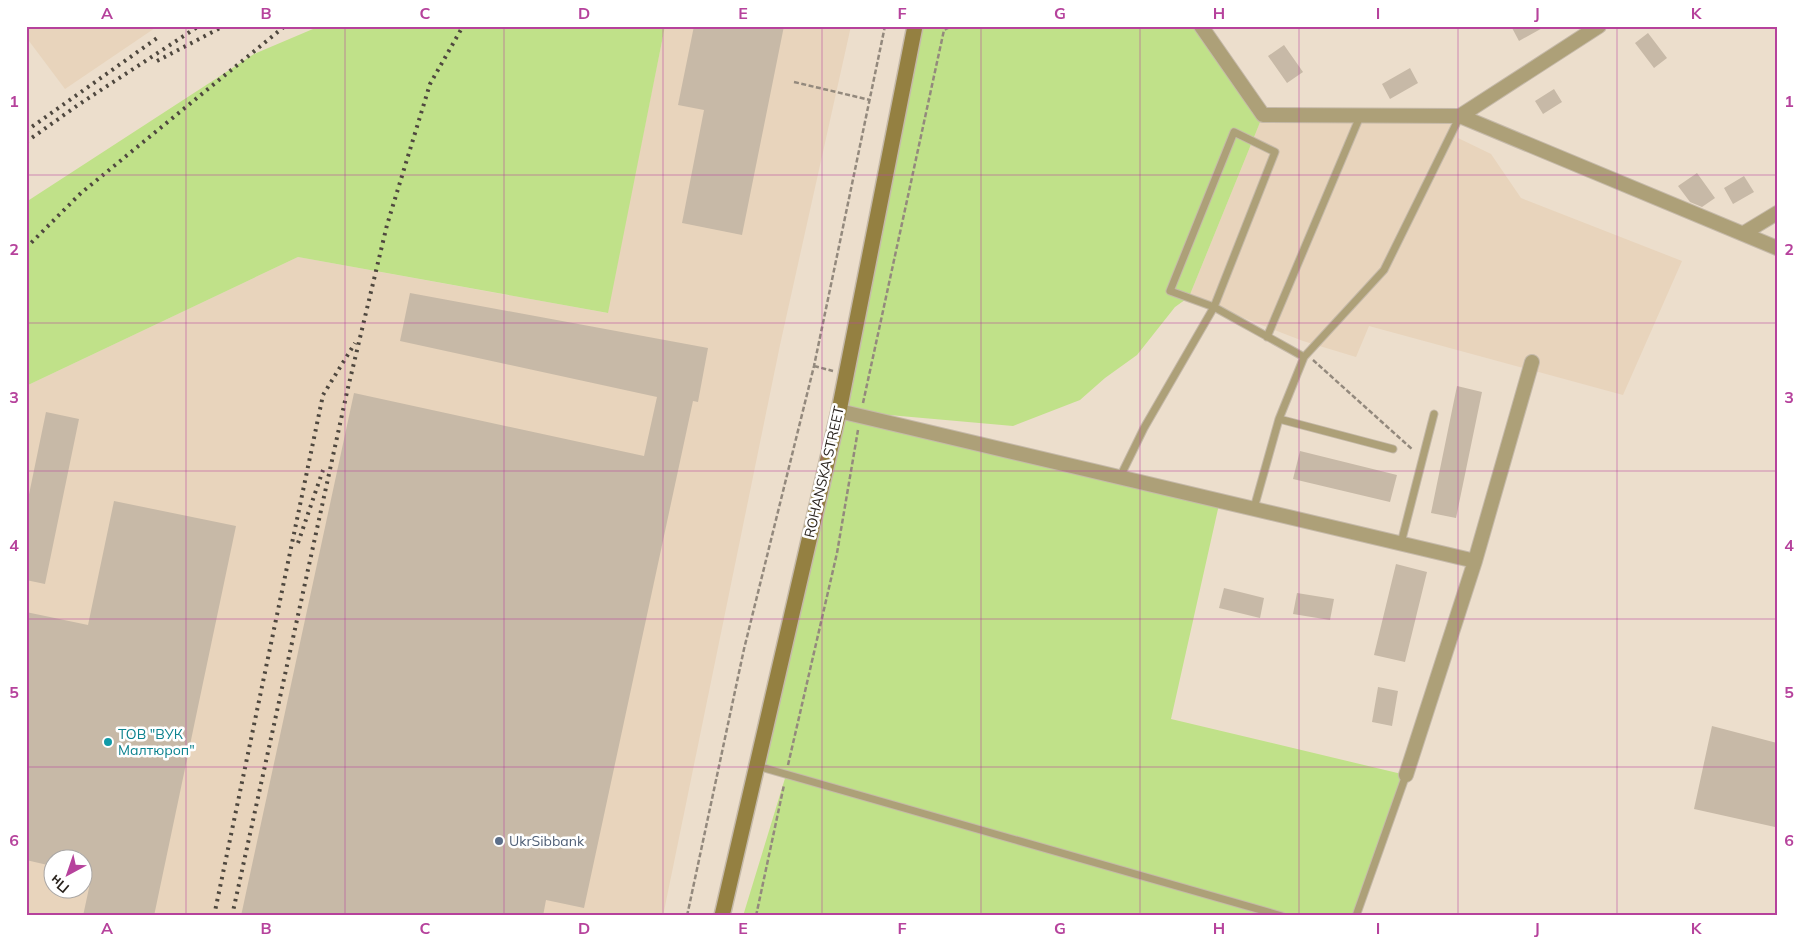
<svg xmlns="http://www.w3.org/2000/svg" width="1803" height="942" font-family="Mulish,sans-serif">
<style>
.built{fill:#e8d4bc;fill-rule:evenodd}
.green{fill:#c0e189}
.building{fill:#c7b9a7}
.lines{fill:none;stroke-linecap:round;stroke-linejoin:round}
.service-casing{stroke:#c5b9a9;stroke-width:9}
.minor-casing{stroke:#c5b9a9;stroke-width:16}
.secondary-casing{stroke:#c5b9a9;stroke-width:18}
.path{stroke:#93897d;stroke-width:2.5;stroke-dasharray:5 2.5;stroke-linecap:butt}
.service{stroke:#ada078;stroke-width:7}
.minor{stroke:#ada078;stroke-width:14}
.secondary{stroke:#948041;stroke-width:15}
.rail{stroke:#4e473e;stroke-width:4;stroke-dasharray:2.5 5;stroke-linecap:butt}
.grid{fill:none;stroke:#b6429c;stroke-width:1;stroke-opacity:0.55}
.culture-dot{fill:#0f9aa8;stroke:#fff;stroke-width:2}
.service-dot{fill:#5c6f8a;stroke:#fff;stroke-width:2}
.labels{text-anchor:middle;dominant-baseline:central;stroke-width:5;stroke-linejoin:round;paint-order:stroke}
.street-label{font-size:14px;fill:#2a241e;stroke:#fff}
.culture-label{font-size:14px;fill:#0d838f;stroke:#fff;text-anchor:start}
.service-label{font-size:14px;fill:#4e5e75;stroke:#fff;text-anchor:start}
.neatline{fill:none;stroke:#b6429c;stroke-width:2}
.grid-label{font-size:16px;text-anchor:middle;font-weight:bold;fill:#b6429c}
</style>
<rect width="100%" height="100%" fill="#ecdecc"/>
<path class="built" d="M26,26H158L65,89L26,37Z
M665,26H851L780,345L663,916H26V386L298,257L607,313ZM52,860H82V890H52Z
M1263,115L1460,116L1458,138L1491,154L1521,198L1682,261L1623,395L1369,326L1356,357L1303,341L1189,297Z"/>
<path class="green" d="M320,26H665L608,313L298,257L26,386V202L254,54Z
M915,26H1201L1263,115L1189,297L1175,307L1137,355L1105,378L1080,400L1013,426L844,411L1220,500L1171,719L1406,775L1356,916H743L786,775L757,766Z"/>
<path class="building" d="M694,26H784L742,235L682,223L704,110L678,105Z
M1511,26H1546L1519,41Z
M1648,33L1667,58L1654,68L1635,43Z
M1284,45L1303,72L1287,83L1268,56Z
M1410,68L1418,83L1390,99L1382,84Z
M1554,89L1562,102L1543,114L1535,101Z
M1697,173L1715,198L1702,207L1690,202L1678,186Z
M1744,176L1754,192L1733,204L1724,188Z
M410,293L708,348L698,402L693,401L584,908L546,900L543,916H241L354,393L644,456L657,397L400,341Z
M1457,386L1482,392L1456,518L1431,513Z
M46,412L79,419L45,584L26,580V509Z
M1300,451L1397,475L1390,502L1293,479Z
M114,501L236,526L154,916H83L92,874L82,872V860H52V866L26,860V612L88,625Z
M1396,564L1427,572L1405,662L1374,655Z
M1224,588L1264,598L1260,618L1219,608Z
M1297,593L1334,599L1330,620L1293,614Z
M1378,687L1398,691L1392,726L1372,722Z
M1712,726L1777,743V820L1775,827L1694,809Z"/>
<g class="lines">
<g class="service-casing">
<path id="service" d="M1267,337L1361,114
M1304,357L1384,270L1460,116
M1120,477L1144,428L1214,307L1275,152L1234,132L1170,291L1214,307L1304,357L1279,419
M1254,508L1279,419L1393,449
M1401,543L1434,414
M757,766L1282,916
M1356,916L1406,775"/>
</g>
<g class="minor-casing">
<path id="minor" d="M1201,26L1263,115L1460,116L1777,248
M1460,116L1599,26
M1744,233L1777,213
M839,411L1475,561
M1406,775L1475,561L1532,362"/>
</g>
<g class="secondary-casing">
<path id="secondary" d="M722,916L839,411L915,26"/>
</g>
<path class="path" d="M794,82L870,100
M1313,360L1413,450
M814,366L833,371
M863,403L944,30L952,26
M788,765L837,553L858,430
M687,916L744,649L814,366L885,26
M756,916L784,785"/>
<use href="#service" class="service"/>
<use href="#minor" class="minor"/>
<use href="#secondary" class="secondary"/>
<path class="rail" d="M157,61L224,26
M26,131L160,36
M26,142L78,105L199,26
M26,248L81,193L285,26
M298,543L323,470
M214,916L323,395L355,343
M232,916L347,392L387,225L430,84L463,26"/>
</g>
<path class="grid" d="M186,26V916M345,26V916M504,26V916M663,26V916M822,26V916M981,26V916M1140,26V916M1299,26V916M1458,26V916M1617,26V916M26,175H1777M26,323H1777M26,471H1777M26,619H1777M26,767H1777"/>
<circle class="culture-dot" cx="108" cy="742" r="5"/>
<circle class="service-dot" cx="499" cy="841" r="5"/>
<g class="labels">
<g class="street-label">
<text transform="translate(824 472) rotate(-77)">ROHANSKA STREET</text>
</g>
<g class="culture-label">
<text x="118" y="734">ТОВ "ВУК<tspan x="118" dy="16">Малтюроп"</tspan></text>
</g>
<g class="service-label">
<text x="509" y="841">UkrSibbank</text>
</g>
</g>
<rect width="1803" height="942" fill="none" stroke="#ffffff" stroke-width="55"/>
<g transform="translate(68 874) rotate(220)"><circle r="24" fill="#ffffff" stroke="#aaa7a5"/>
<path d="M0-4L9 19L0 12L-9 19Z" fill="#b6429c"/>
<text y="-8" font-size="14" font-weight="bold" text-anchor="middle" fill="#2a241e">Пн</text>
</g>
<rect x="28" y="28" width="1748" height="886" class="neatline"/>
<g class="grid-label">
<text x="107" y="19">A</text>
<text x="266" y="19">B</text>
<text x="425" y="19">C</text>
<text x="584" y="19">D</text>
<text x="743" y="19">E</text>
<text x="902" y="19">F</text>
<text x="1060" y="19">G</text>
<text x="1219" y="19">H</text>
<text x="1378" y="19">I</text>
<text x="1537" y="19">J</text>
<text x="1696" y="19">K</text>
<text x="14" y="107">1</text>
<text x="1789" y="107">1</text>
<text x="14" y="255">2</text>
<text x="1789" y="255">2</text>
<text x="14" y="403">3</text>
<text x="1789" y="403">3</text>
<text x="14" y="551">4</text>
<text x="1789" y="551">4</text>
<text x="14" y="698">5</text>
<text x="1789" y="698">5</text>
<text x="14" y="846">6</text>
<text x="1789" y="846">6</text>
<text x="107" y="934">A</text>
<text x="266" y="934">B</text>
<text x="425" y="934">C</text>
<text x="584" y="934">D</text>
<text x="743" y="934">E</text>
<text x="902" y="934">F</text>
<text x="1060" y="934">G</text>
<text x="1219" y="934">H</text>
<text x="1378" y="934">I</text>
<text x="1537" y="934">J</text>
<text x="1696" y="934">K</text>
</g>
</svg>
